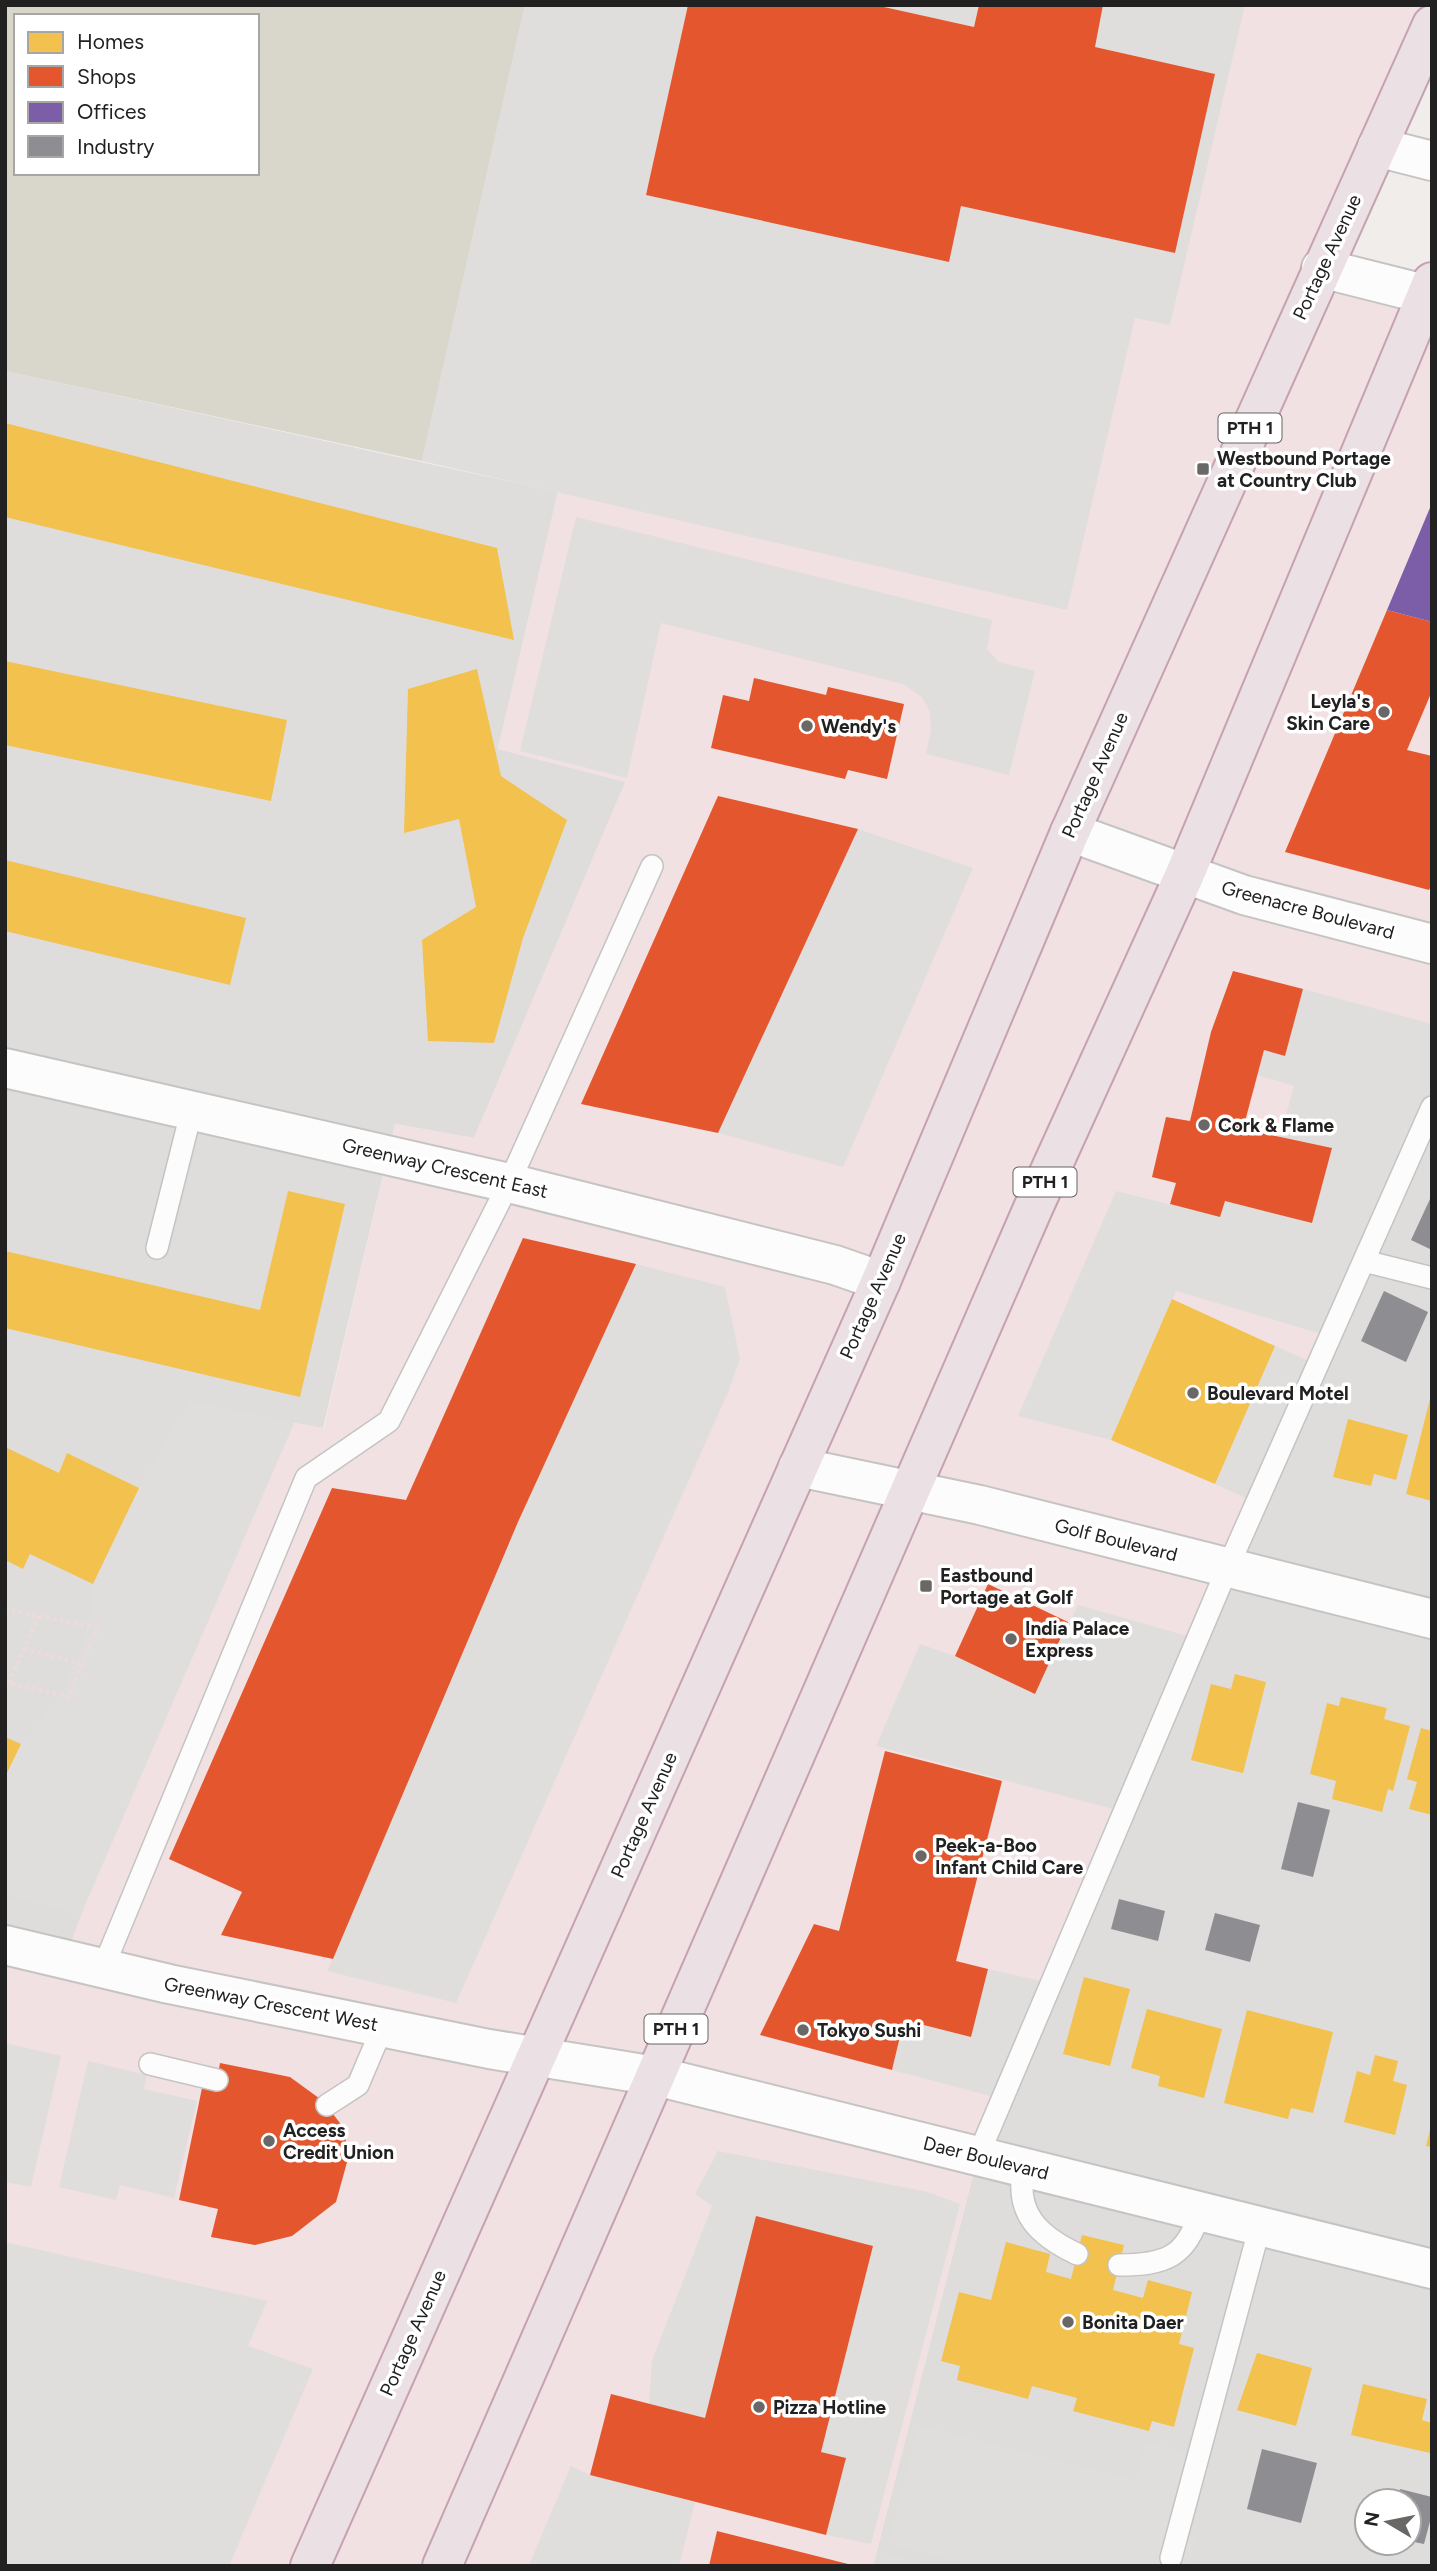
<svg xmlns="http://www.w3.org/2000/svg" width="1437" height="2571" font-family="Figtree,sans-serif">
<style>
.residential{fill:#dfdddc;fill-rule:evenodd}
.commercial{fill:#f1e1e2}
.construction{fill:#d9d6cc;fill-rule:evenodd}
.parking{fill:#e0dedd}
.homes{fill:#f2c14e}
.shops{fill:#e4572e}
.offices{fill:#7b5ea7}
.industry{fill:#8d8d92}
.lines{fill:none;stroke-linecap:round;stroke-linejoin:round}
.lane-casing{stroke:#c5c4c2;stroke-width:24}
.street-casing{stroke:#c5c4c2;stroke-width:42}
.highway-casing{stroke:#c6a1b2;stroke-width:42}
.path{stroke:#ecdbdc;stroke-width:4.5;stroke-dasharray:3.5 3.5;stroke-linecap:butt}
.lane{stroke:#fdfcfc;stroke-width:21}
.street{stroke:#fdfcfc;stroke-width:38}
.highway{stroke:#ebe0e4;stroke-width:38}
.poi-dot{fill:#696867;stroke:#fff;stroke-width:2.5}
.labels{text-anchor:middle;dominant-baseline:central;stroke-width:7;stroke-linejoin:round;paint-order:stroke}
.shield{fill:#fff;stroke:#646464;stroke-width:2}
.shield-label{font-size:18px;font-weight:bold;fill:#212121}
.street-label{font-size:19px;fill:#212121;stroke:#fff}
.poi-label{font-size:19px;font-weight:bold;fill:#212121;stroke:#fff;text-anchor:start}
</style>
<rect width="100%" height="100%" fill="#f0edea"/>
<path class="residential" d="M5,371L558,492L498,749L626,782L474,1138L395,1124L323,1428L295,1423L65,1959L5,1945Z
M1432,1107V2566H873L978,2156ZM1367,2501H1409V2543H1367Z"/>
<path class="commercial" d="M525,5H1432V25L1321,268L1432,296V1107L978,2156L873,2566H5V1945L65,1959L84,1907L294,1423L324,1428L395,1124L474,1138L625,782L498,749L558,492L422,461Z"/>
<path class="construction" d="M5,5H525L422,461L5,371ZM16,16H257V173H16Z"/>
<path class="parking" d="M525,5H688L646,195L948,262L961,206L1175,253L1215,74L1095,47L1103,5H1245L1170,325L1135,318L1067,610L422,461Z
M875,5H979L974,27Z
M576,517L992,620L987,649L999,662L1035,671L1009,775L926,754L931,730L930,712L922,697L903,684L661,623L627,778L520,751Z
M858,829L973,868L843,1167L718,1133Z
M1303,989L1432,1024V1107L1332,1337L1176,1291L1111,1440L1018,1416L1116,1191L1220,1217L1225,1201L1312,1223L1332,1148L1280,1137L1294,1086L1257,1075L1264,1050L1285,1056Z
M636,1264L725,1287L740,1359L729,1390L456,2003L327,1971L518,1522Z
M1275,1346L1320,1366L1259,1504L1215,1484Z
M189,1401L294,1423L81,1914L5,1895V1777L21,1744L61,1695L89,1627L93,1584L139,1488Z
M1078,1605L1198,1639L1124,1812L876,1746L920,1644L955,1656L1035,1693Z
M988,1969L1050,1983L1002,2099L892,2070L904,2020Z
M5,2043L61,2056L31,2187L5,2182Z
M88,2061L147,2075L144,2089L197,2101L174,2198L120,2185L116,2200L59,2187Z
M718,2151L928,2192L960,2204L871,2544L826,2535L846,2458L821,2452L873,2247L705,2418L649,2404L652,2361L712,2206L695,2194Z
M5,2242L267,2301L248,2346L313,2369L229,2566H5Z
M919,2425L1136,2481L1146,2442L1186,2452L1166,2530L1196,2538L1189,2566H979L888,2543Z
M571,2466L590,2475L695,2502L679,2566L529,2565Z
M886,2554L933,2566H884Z"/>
<path class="homes" d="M5,423L497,548L514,640L5,517Z
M5,661L287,720L271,801L5,745Z
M477,669L501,776L567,820L523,938L494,1043L428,1041L422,940L476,907L459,819L404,833L408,689Z
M5,860L246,918L230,985L5,931Z
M288,1191L345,1204L300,1397L5,1328V1251L260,1310Z
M1172,1299L1275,1346L1215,1484L1111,1440Z
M1431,1395H1432V1501L1406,1494Z
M1348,1419L1408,1435L1396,1480L1374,1474L1371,1486L1333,1477Z
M5,1447L59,1473L67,1453L139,1488L93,1584L30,1554L23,1569L5,1560Z
M1235,1674L1266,1682L1243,1773L1191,1760L1211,1684L1231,1689Z
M1341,1697L1387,1708L1384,1719L1410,1726L1393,1791L1388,1789L1382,1812L1332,1799L1336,1781L1310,1774L1327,1703L1339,1706Z
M1421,1728L1432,1731V1815L1409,1809L1417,1782L1407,1779Z
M5,1737L21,1744L5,1777Z
M1084,1977L1130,1989L1110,2066L1063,2054Z
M1147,2009L1222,2029L1204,2098L1158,2086L1160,2076L1131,2068Z
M1247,2010L1333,2032L1313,2113L1291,2108L1288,2119L1224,2103Z
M1375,2055L1398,2061L1393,2081L1407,2085L1395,2135L1344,2122L1357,2071L1370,2075Z
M1431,2126H1432V2147L1426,2146Z
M1082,2235L1124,2245L1113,2290L1143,2298L1148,2280L1192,2292L1179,2344L1194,2348L1174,2427L1152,2421L1149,2431L1073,2411L1077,2398L1032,2386L1028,2399L957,2380L960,2366L941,2361L959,2292L991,2300L1006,2242L1050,2254L1046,2272L1071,2279Z
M1257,2353L1312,2368L1296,2426L1237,2410Z
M1363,2384L1427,2399L1422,2420L1432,2423L1430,2453L1351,2435Z"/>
<path class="shops" d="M688,5H875L974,27L979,5H1103L1095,47L1215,74L1175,253L961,206L949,262L646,195Z
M1387,610L1432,622V691L1407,750L1432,756V884L1429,890L1285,852Z
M754,678L826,695L828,687L904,704L887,779L848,770L845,779L711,748L723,695L749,701Z
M718,796L858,829L718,1133L581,1104Z
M1233,971L1303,989L1285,1056L1264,1050L1243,1129L1332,1148L1312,1223L1225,1201L1220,1217L1170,1204L1176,1183L1152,1177L1166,1117L1190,1121L1211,1032Z
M523,1238L636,1264L518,1522L333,1959L221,1935L242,1892L169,1859L332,1488L406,1500Z
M988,1584L1068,1622L1035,1694L955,1656Z
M885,1751L1002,1781L956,1961L988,1969L971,2037L904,2020L892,2070L760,2035L814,1924L839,1931Z
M220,2063L290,2077L323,2101L343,2127L349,2155L336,2202L292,2236L255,2245L211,2237L218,2209L179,2200L202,2088L215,2091Z
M756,2216L873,2246L821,2452L846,2458L826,2535L590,2475L611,2394L705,2418Z
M717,2531L852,2565V2566H709Z"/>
<path class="offices" d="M1432,503V622L1387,610Z"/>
<path class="industry" d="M1430,1199L1432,1200V1250L1411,1240Z
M1384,1291L1428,1312L1406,1362L1361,1341Z
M1298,1802L1330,1810L1313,1877L1281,1869Z
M1119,1899L1165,1911L1158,1941L1111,1929Z
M1215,1913L1260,1925L1250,1962L1205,1950Z
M1262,2449L1317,2463L1301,2523L1247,2509Z
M1400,2489L1432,2497V2514L1424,2544L1409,2541V2501H1397Z"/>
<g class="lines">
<g class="lane-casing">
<path id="lane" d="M157,1248L192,1109
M1364,1261L1432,1278
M103,1968L306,1478L389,1421L509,1183L652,866
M150,2064L217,2080
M327,2105L358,2085L383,2026
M978,2156L1228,1567L1432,1107
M1024,2168C1014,2213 1039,2236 1077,2254
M1119,2265C1165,2265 1187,2257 1200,2211
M1171,2558L1260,2226"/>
</g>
<g class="street-casing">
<path id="street" d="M1377,147L1432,161
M1321,268L1432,296
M1070,832L1244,895L1432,944
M5,1068L509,1183L835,1265L881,1281
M798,1467L980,1505L1432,1619
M5,1945L169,1984L489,2049L656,2076L1432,2269"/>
</g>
<g class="highway-casing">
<path id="highway" d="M310,2566L881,1281L1070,832L1432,25
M442,2566L1034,1206L1185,874L1432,282"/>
</g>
<path class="path" d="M5,1609L97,1628L69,1697L5,1682
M24,1649L82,1664
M9,1683L39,1616"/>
<use href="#lane" class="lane"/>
<use href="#street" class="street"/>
<use href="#highway" class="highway"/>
</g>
<g class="poi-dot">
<rect x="1196" y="462" width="14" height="14" rx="3.5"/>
<circle cx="1384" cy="712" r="7"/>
<circle cx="807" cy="726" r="7"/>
<circle cx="1204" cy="1125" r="7"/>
<circle cx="1193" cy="1393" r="7"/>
<rect x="919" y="1579" width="14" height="14" rx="3.5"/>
<circle cx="1011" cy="1639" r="7"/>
<circle cx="921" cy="1856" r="7"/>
<circle cx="803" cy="2030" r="7"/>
<circle cx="269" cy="2141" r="7"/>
<circle cx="1068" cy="2322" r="7"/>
<circle cx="759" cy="2407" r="7"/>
</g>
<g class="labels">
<g class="shield">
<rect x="1218.5" y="413.5" width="63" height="29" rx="5"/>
<rect x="1013.5" y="1167.5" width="63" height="29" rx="5"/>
<rect x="644.5" y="2014.5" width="63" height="29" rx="5"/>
</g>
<g class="shield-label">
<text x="1250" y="428">PTH 1</text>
<text x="1045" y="1182">PTH 1</text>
<text x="676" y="2029">PTH 1</text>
</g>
<g class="street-label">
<text transform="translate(1327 257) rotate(-65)">Portage Avenue</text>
<text transform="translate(1095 775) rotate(-66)">Portage Avenue</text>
<text transform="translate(1308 910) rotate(15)">Greenacre Boulevard</text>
<text transform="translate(445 1168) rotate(13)">Greenway Crescent East</text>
<text transform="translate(873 1296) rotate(-66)">Portage Avenue</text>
<text transform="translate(1116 1540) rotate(14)">Golf Boulevard</text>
<text transform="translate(644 1815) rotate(-66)">Portage Avenue</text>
<text transform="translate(271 2004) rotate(11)">Greenway Crescent West</text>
<text transform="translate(986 2158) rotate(14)">Daer Boulevard</text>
<text transform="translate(413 2333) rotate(-66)">Portage Avenue</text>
</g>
<g class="poi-label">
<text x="1217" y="458">Westbound Portage<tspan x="1217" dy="22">at Country Club</tspan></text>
<text x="1370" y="701" text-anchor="end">Leyla's<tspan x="1370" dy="22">Skin Care</tspan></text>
<text x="821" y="726">Wendy's</text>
<text x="1218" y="1125">Cork &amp; Flame</text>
<text x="1207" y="1393">Boulevard Motel</text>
<text x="940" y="1575">Eastbound<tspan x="940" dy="22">Portage at Golf</tspan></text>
<text x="1025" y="1628">India Palace<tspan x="1025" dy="22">Express</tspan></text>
<text x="935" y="1845">Peek-a-Boo<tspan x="935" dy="22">Infant Child Care</tspan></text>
<text x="817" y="2030">Tokyo Sushi</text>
<text x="283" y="2130">Access<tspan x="283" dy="22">Credit Union</tspan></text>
<text x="1082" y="2322">Bonita Daer</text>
<text x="773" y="2407">Pizza Hotline</text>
</g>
</g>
<rect width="1437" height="2571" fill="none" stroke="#212121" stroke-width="14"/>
<rect x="14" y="14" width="245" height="161" fill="#ffffff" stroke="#a6a6a6" stroke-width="2"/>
<rect x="28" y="32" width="35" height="21" fill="#f2c14e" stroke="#a6a6a6" stroke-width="2"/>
<text x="77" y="49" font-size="21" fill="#212121">Homes</text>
<rect x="28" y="66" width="35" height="21" fill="#e4572e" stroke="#a6a6a6" stroke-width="2"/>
<text x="77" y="84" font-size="21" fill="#212121">Shops</text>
<rect x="28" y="102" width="35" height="21" fill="#7b5ea7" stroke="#a6a6a6" stroke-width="2"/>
<text x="77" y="119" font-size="21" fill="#212121">Offices</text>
<rect x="28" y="136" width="35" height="21" fill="#8d8d92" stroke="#a6a6a6" stroke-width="2"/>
<text x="77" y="154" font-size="21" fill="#212121">Industry</text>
<g transform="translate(1388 2522) rotate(280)"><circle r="33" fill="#ffffff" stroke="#a6a6a6" stroke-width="2"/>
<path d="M0-5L12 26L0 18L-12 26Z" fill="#696867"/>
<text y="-10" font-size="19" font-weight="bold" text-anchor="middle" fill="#212121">N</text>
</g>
</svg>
